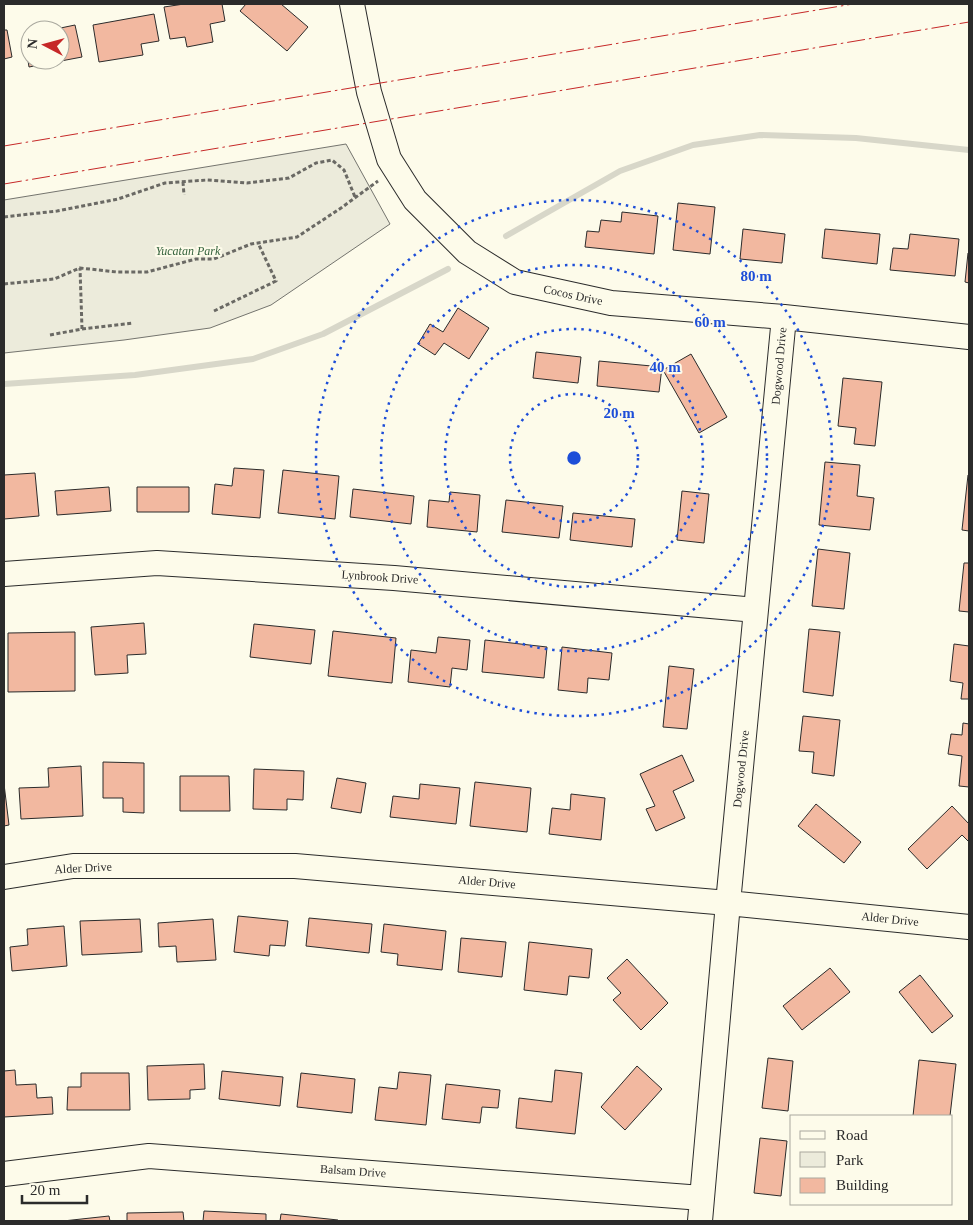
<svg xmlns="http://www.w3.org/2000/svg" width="973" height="1225" font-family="'Times New Roman',serif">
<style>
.green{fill:#ecebdb;stroke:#74746e}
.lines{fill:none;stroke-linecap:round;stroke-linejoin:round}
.stream{stroke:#d8d7c9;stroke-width:6}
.building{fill:#f2b8a0;stroke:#2b2b2b}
.minor-casing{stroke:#2b2b2b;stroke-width:26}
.path{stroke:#6a6964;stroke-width:3;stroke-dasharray:4 2.5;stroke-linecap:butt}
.minor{stroke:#fdfbea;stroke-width:24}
.power{stroke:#c62828;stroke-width:1;stroke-dasharray:18 4 2.5 4;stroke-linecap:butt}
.ring{fill:none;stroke:#1d4ed8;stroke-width:2.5;stroke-dasharray:2.5 5}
.labels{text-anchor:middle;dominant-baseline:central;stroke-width:4;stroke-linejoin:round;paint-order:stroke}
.park-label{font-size:12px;font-style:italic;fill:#34623c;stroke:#fdfbea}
.street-label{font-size:12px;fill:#2b2b2b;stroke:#fdfbea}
.centre{fill:#1d4ed8;stroke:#fdfbea;stroke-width:2.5}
.ring-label{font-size:15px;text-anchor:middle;font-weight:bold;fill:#1d4ed8;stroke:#fdfbea;stroke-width:4;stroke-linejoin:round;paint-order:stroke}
</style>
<rect width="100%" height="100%" fill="#fdfbea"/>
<path class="green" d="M346,144L390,224L271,305L210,328L124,340L4,353V200Z"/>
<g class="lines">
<path class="stream" d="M506,236L620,171L693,145L760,135L856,138L969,150
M4,384L135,375L253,359L323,334L448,269"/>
</g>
<path class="building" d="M184,4H222L225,21L210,24L213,42L187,47L185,37L170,39L164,7Z
M246,4H281L308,27L287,51L240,11Z
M154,14L159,41L141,44L143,55L99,62L93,25Z
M75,25L82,57L29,67L24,35L30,34V60H60V30H51Z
M4,30H7L12,57L4,59Z
M678,203L715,207L710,254L673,250Z
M622,212L658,216L654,254L585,247L587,231L599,232L601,220L621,222Z
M743,229L785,234L782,263L740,259Z
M825,229L880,234L877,264L822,258Z
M910,234L959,239L955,276L890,270L893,248L908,249Z
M968,253H969V283L965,282Z
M458,308L489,328L469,359L444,343L435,355L418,344L430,324L443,332Z
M536,352L581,357L578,383L533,378Z
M691,354L727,417L699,433L663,370Z
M599,361L662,367L659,392L597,386Z
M843,378L882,382L875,446L854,444L856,428L838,426Z
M825,462L860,465L857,496L874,498L870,530L819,525Z
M234,468L264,470L260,518L212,514L215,484L232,486Z
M283,470L339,476L335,519L278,513Z
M35,473L39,516L4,519V475Z
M968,475H969V531L962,530Z
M109,487L111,511L57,515L55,491Z
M137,487H189V512H137Z
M353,489L414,496L411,524L350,517Z
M682,491L709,494L704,543L677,540Z
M450,492L480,495L477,532L427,527L429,500L449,502Z
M506,500L563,506L559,538L502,532Z
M573,513L635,519L632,547L570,540Z
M818,549L850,553L844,609L812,606Z
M964,563H969V612L959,611Z
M144,623L146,654L127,655L128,673L95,675L91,627Z
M254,624L315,630L311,664L250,657Z
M809,629L840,632L833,696L803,692Z
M333,631L396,638L392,683L328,676Z
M75,632V691L8,692V633Z
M438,637L470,640L467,670L452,668L450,687L408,682L411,650L436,653Z
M485,640L547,647L544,678L482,672Z
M954,644L969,646V699H961L963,683L950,681Z
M562,647L612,653L609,680L588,678L587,693L558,690Z
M669,666L694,669L687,729L663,727Z
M803,716L840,720L834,776L812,773L814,752L799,751Z
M963,723L969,724V787L959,786L962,756L948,754L951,734L962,735Z
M682,755L694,781L673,791L685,818L656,831L646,809L655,806L640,774Z
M103,762L144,763V813L123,812V798H103Z
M81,766L83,816L21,819L19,788L49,787L48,768Z
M254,769L304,771L303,800L287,799V810L253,809Z
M180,776H229L230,811H180Z
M337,778L366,783L361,813L331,808Z
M475,782L531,788L527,832L470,826Z
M4,784L9,825L4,826Z
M420,784L460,788L456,824L390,817L393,796L419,799Z
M571,794L605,798L601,840L549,834L552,808L570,810Z
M816,804L861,842L844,863L798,826Z
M952,806L969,824V842L962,835L927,869L908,849Z
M238,916L288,921L285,946L270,945L269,956L234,952Z
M309,918L372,924L369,953L306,946Z
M140,919L142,952L82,955L80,921Z
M213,919L216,960L177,962L176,946L159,947L158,923Z
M384,924L446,931L442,970L397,965L398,954L381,952Z
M64,926L67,966L12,971L10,947L28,945L27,929Z
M461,938L506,942L502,977L458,972Z
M529,942L592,949L589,978L569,976L567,995L524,990Z
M627,959L668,1003L641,1030L613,1000L621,993L607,978Z
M830,968L850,992L802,1030L783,1006Z
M920,975L953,1016L932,1033L899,992Z
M768,1058L793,1061L788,1111L762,1108Z
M919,1060L956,1064L950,1116H913Z
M204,1064L205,1089L190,1090V1099L148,1100L147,1066Z
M637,1066L662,1089L625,1130L601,1107Z
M15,1070L16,1085L36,1084L37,1098L52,1097L53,1114L4,1117V1071Z
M555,1070L582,1073L575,1134L516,1128L519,1098L552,1102Z
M222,1071L283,1077L280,1106L219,1099Z
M399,1072L431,1075L426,1125L375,1120L379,1087L397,1089Z
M81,1073H129L130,1110H67L68,1087H81Z
M301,1073L355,1079L352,1113L297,1107Z
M446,1084L500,1090L498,1108L482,1107L480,1123L442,1119Z
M760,1138L787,1141L781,1196L754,1193Z
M204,1211L266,1214V1221H203Z
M183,1212L184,1221H127V1213Z
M281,1214L338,1220V1221H280Z
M109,1216L110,1221H63Z"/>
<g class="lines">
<g class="minor-casing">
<path id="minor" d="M352,4L369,92L389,159L415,200L467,252L515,282L611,303L784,317L969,337
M4,574L157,563L394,578L756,610
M4,877L73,866H295L728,903L969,927
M4,1174L149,1156L702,1198
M700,1221L728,903L784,317"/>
</g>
<path class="path" d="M183,182L184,195
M4,217L57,211L118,199L165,183L207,180L247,183L289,178L316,163L332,160L344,170L355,197
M4,284L54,279L80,268L117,272H147L196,259H214L251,244L297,237L341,208L378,181
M214,311L276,281L258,243
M82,329L133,323
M50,335L82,329L80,268"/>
<use href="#minor" class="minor"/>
<path class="power" d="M4,146L853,4
M4,184L969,22"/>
</g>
<g class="ring">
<circle cx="574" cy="458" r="64"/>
<circle cx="574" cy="458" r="129"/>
<circle cx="574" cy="458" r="193"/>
<circle cx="574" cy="458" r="258"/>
</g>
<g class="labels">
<g class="park-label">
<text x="188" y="251">Yucatan Park</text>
</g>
<g class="street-label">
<text transform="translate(573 295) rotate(12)">Cocos Drive</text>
<text transform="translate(779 366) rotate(-85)">Dogwood Drive</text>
<text transform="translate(380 577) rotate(4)">Lynbrook Drive</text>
<text transform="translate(741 769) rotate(-84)">Dogwood Drive</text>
<text transform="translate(83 868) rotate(-3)">Alder Drive</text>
<text transform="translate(487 882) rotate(5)">Alder Drive</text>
<text transform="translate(890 919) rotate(6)">Alder Drive</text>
<text transform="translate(353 1171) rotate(4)">Balsam Drive</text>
</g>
</g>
<circle cx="574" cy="458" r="8" class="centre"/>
<g class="ring-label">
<text x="756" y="281">80 m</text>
<text x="710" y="327">60 m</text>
<text x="665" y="372">40 m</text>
<text x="619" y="418">20 m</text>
</g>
<rect width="973" height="1225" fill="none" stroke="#2b2b2b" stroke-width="10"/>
<rect x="790" y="1115" width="162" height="90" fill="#fdfbea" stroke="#a9a89e"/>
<rect x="800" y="1131" width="25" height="8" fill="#fdfbea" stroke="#a9a89e"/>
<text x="836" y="1140" font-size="15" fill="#2b2b2b">Road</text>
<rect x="800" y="1152" width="25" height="15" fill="#ecebdb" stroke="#a9a89e"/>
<text x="836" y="1165" font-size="15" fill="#2b2b2b">Park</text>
<rect x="800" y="1178" width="25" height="15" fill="#f2b8a0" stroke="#a9a89e"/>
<text x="836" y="1190" font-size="15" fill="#2b2b2b">Building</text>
<g transform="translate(45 45) rotate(276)"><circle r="24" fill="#fdfbea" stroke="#a9a89e"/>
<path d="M0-4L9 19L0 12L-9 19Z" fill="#c62828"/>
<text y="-8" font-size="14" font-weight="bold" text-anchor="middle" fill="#2b2b2b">N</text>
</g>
<path d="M22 1195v8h65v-8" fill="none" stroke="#2b2b2b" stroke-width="2.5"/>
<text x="30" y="1195" font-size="15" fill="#2b2b2b" stroke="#fdfbea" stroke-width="4" paint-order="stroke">20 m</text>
</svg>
